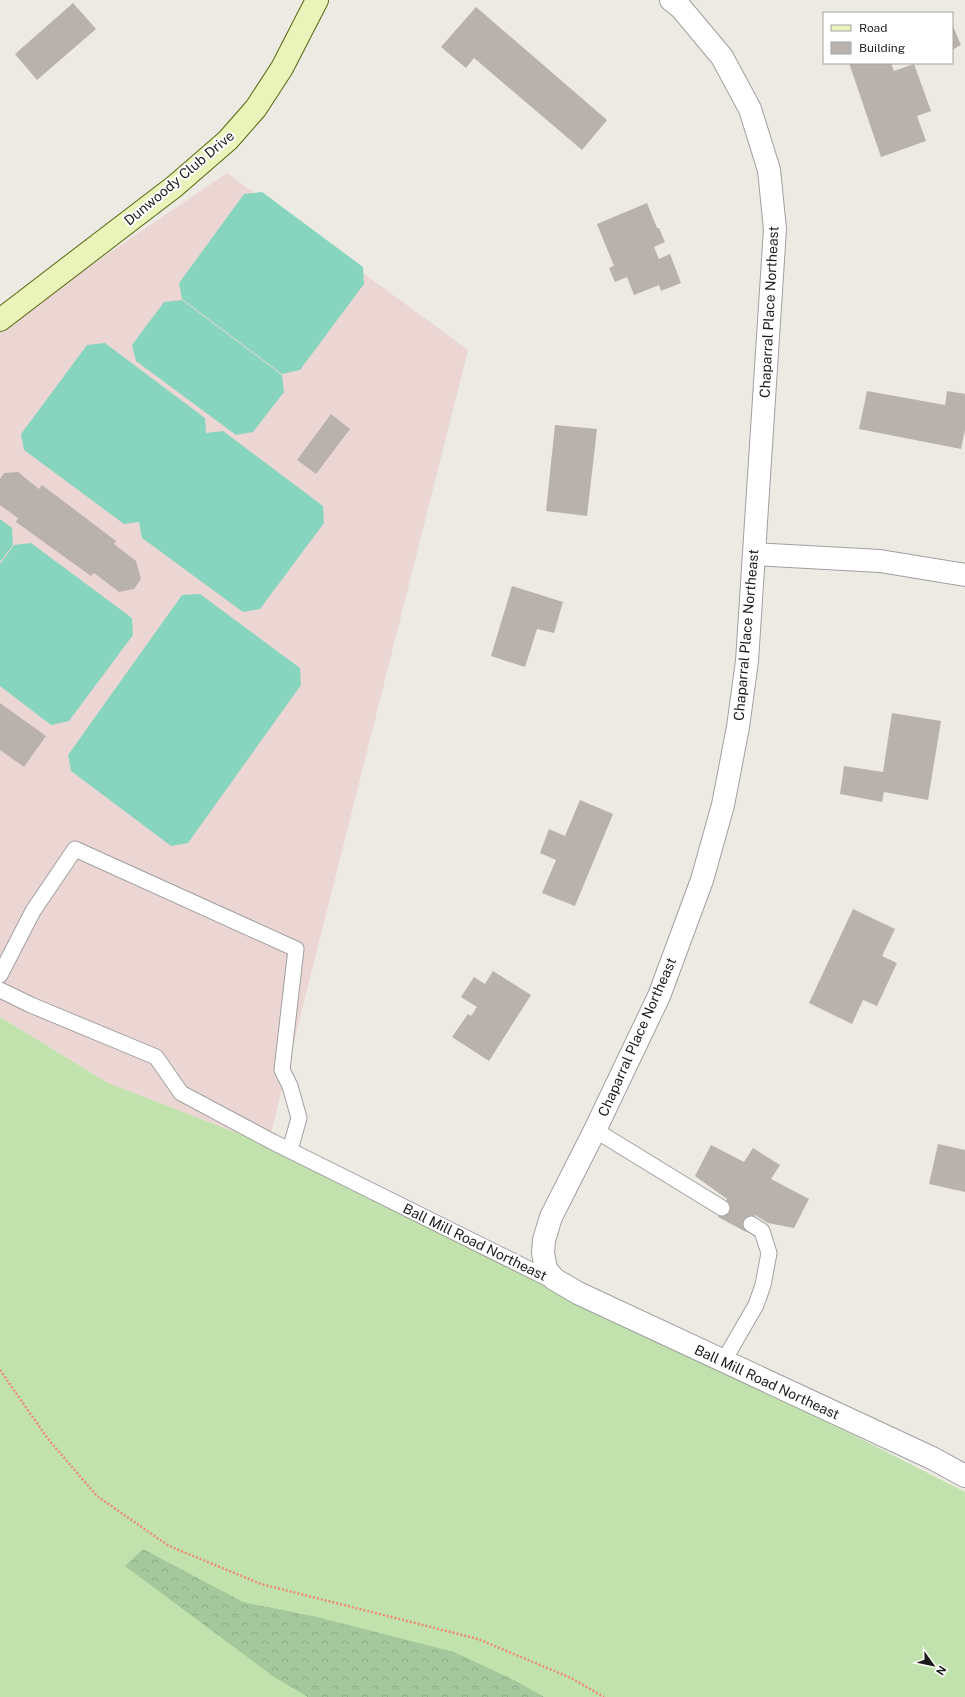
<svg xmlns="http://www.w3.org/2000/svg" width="965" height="1697" font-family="'Public Sans',sans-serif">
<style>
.commercial{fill:#ecd6d3}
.grass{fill:#c1e2ac}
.forest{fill:url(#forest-crowns)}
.pitch{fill:#87d5be}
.building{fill:#b9b2ac}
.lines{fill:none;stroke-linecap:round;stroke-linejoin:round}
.lane-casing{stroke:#a0a0a0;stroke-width:17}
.street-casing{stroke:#a0a0a0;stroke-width:24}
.secondary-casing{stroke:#55670f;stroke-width:24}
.path{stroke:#ec8c74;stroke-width:2.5;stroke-dasharray:2 2;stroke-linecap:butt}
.lane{stroke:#fff;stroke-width:15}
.street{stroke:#fff;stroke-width:22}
.secondary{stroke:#eaf3ba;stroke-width:22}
.labels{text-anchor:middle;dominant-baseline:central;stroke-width:4;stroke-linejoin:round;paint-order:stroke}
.street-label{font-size:14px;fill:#1c1c1c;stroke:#fff}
</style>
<defs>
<pattern id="forest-crowns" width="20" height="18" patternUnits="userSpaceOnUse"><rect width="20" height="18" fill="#a4c89b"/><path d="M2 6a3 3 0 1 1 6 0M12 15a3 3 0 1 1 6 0" fill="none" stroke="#8dab85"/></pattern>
</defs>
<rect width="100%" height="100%" fill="#eceae2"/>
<path class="commercial" d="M227,173L468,350L268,1145L108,1083L0,1017V327Z"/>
<path class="grass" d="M0,1017L108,1083L268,1145L529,1270L965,1492V1697H0Z"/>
<path class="forest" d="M143,1549L243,1602L317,1617L454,1652L514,1680L544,1697H308L274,1677L125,1566Z"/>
<path class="pitch" d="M262,192L363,267L364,284L300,370L282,374L182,299L179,283L244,194Z
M182,300L282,375L284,392L253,432L236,435L136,361L132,345L164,302Z
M105,343L205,418L206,433L223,431L323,506L324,523L260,609L243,612L142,538L139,522L124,524L24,450L21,434L87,345Z
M0,519L12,528L13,545L0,562Z
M31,543L132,618L133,635L69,721L51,725L0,686V564L14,545Z
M200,594L300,668L301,685L188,843L171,846L71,771L68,755L182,595Z"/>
<path class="building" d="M73,3L96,29L37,80L15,54Z
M476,7L607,120L582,150L474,58L466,68L441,47Z
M952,24L961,45L952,50Z
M849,63H891L894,71L914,64L931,111L917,116L926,141L881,157Z
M647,203L657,228H659L665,242L654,247L659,259L670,254L681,283L661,291L659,285L634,295L627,277L615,282L609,268L614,266L597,224Z
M867,391L945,405L947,391L965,394V430L961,449L859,429Z
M331,414L350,429L316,474L297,460Z
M555,425L597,429L587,516L546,511Z
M18,472L39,489L42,485L116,541L114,544L136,561L141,579L134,589L119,592L94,573L91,576L16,522L18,518L0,505V479L4,473Z
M512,586L563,602L554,633L537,629L525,667L491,656Z
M0,703L46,736L24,767L0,750Z
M892,713L941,721L928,800L884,792L882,802L840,794L844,766L883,772Z
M580,800L613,814L575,906L542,893L556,860L540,853L549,829L565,836Z
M853,909L895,929L882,956L897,963L877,1006L863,1000L852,1024L809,1003Z
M493,971L531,995L489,1061L452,1037L468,1014L471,1016L477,1007L461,997L474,977L485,984Z
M938,1144L965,1150V1192L929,1184Z
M711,1145L744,1162L753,1148L780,1165L771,1179L809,1199L794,1228L768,1223L755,1215L746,1232L718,1217L727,1199L695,1176Z"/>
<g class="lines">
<g class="lane-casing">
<path id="lane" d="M0,975L33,911L75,849L296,949L282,1070L290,1086L299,1118L290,1150
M0,990L31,1005L156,1057L181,1093L273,1142L553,1281
M595,1130L722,1208
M723,1362L756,1305L763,1285L769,1253L762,1231L751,1224"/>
</g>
<g class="street-casing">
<path id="street" d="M671,0L681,8L722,57L750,109L769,170L775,229L747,661L738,727L723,805L702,880L659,996L595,1130L551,1217L544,1240L543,1253L546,1269L554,1279L578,1293L932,1458L965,1476
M754,554L880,561L965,575"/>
</g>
<g class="secondary-casing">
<path id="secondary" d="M0,320L175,186L228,140L256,108L282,68L317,0"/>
</g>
<path class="path" d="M0,1370L48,1439L97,1496L169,1546L261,1584L478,1639L571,1678L604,1697"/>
<use href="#lane" class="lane"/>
<use href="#street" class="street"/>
<use href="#secondary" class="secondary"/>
</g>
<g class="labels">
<g class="street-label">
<text transform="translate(179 178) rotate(-40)">Dunwoody Club Drive</text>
<text transform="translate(769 312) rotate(-87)">Chaparral Place Northeast</text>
<text transform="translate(746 635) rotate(-85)">Chaparral Place Northeast</text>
<text transform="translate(637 1037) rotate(-66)">Chaparral Place Northeast</text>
<text transform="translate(475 1242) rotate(26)">Ball Mill Road Northeast</text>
<text transform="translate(767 1382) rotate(25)">Ball Mill Road Northeast</text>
</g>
</g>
<rect x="823" y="12" width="130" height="52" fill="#ffffff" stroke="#a4a4a4"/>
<rect x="831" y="25" width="20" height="6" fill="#eaf3ba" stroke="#a4a4a4"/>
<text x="859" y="32" font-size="12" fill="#1c1c1c">Road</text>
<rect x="831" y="42" width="20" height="12" fill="#b9b2ac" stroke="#a4a4a4"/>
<text x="859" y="52" font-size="12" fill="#1c1c1c">Building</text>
<g transform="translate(933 1665) rotate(123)" stroke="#ffffff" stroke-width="3" paint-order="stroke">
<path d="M0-3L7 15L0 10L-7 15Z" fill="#1c1c1c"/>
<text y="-6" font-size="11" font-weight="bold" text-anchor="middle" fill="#1c1c1c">N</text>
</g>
</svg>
